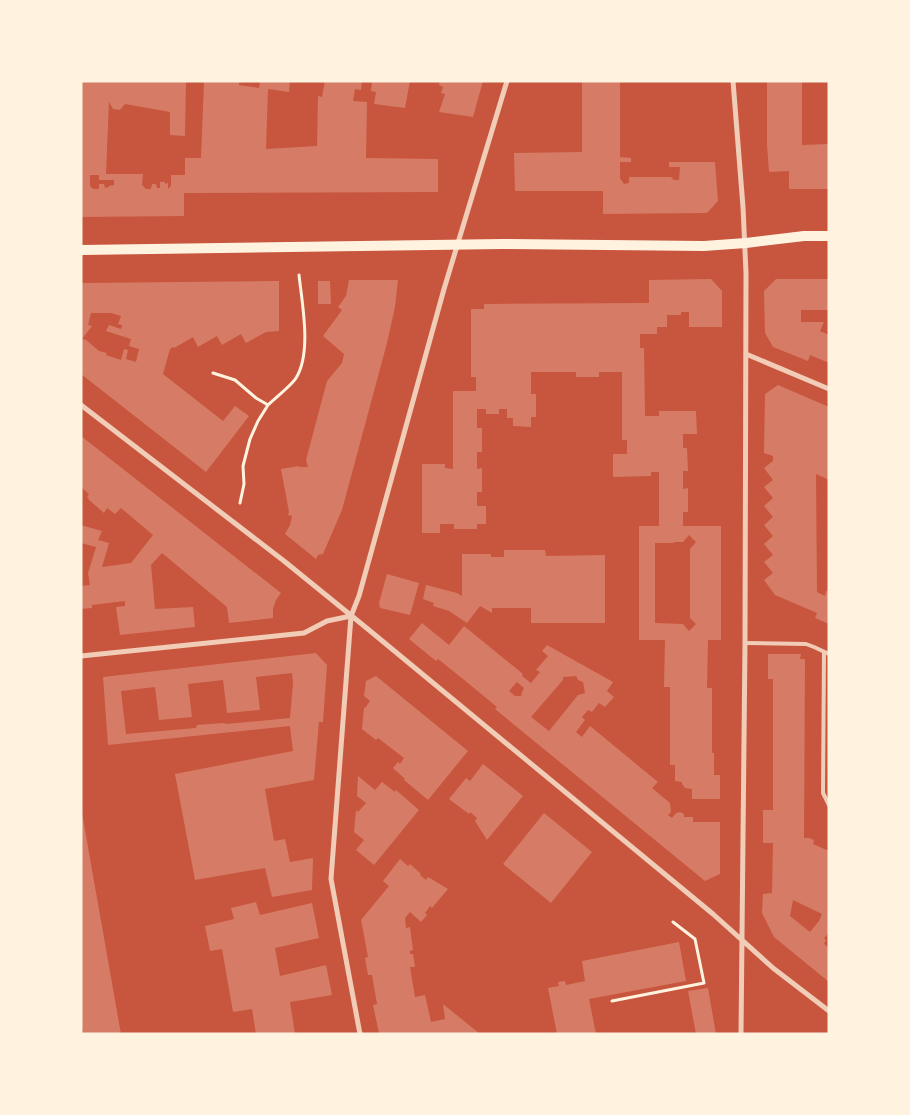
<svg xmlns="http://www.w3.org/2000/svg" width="910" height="1115" font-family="'Space Grotesk',sans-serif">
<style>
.building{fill:#d67c66;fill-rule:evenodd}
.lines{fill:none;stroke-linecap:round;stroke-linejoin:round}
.path{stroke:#fff3e0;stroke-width:3}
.service{stroke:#f1ccb7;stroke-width:4}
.minor{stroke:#f1ccb7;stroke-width:5}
.secondary{stroke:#fff3e0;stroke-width:10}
</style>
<rect width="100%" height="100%" fill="#c8553d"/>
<path class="building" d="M81,81H186L185,136L170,135V112L125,104L120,110L113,109L109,102L106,174H143L142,185L146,189H151L152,184H156L157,188H160V182H165V184L168,183V189L171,186V175H185V158H201L204,81H239V85L259,88L260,81H290L289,92L268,89L266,149L317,146L318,96L322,97L325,81H362L361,90L355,89L353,101L367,102L366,158L438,159V192L184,193V216L81,217ZM90,175H99V180H114V185L109,186V187L105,188L104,184H99V189H93L90,186Z
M372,81H410L405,108L374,104L376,92L371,91Z
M440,81H483L473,117L439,112L445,94L441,93L443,87L439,85Z
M582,81H620V157L631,158V162H620V178L624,184L629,183V177H671L674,180H679L680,167H669V162H715L718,201L707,213L603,214V191H515L514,153L582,152Z
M767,81H802V145L829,144V189H789V171L769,172L767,145Z
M711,279L722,291V327H689V312H681V315H667V327H657V334H640V348H644L645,416H659V411H696L697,434H683V448H687L688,471H683V489L688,488V512H683V526H721V640H708L707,688H712V753H714V775H720V799H692V789L685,788L682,784V782L675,781V765H670V687H664L665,640H639V526H659V472H651V476L613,477V454H627V440H622V372H599V377H576V372H531V394H536V417H531V427L513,426V418H507V409H499V414H486V409H477V428H482V452H477V469L482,468V492H477V506H486V524H477V529H454V524H440V533H422V464H445V468L453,469V391H476V377H471V309H484V304L649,303V280ZM689,535L696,542L690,549V618L696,624L689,631L683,624L655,623V543H674V542H683Z
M776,279H829V310H801V322H824L820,331L829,335V363L810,355L808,361L773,347L765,333L764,291Z
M349,280H398L395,307L387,343L342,510L323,554L318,555L316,559L285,534L290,525L292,516L288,515L289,512L281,469L299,466V467H308L306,460L327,381L342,363L344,354L323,336L342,310L338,307L346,296Z
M279,281V331L266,332L246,343L241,334L222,345L217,336L198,347L193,337L174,348L173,347L170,349L163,374L223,421L235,406L249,416L206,472L81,374V283ZM91,313H111L121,316L118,324L122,325L121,329L109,325L106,331L131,339L129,346L139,349L136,362L126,359L128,350L124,349L121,360L106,355L107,353L99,351L85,339L84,340L82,339L92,326L88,325Z
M318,281H330L331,304H318Z
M778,385L829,407V480L816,474L817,592L825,596L826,591L829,592V624L815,618L817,613L775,595L764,580L773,573L764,562L773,555L764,544L773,536L764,525L773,517L764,506L773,498L764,487L773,480L764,468L773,461V456L764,453L765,394Z
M81,436L281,593L276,600L273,609V618L229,623L227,607L162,553L151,565L155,609L193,607L195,627L120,635L116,607L125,606V601L92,605V608L81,609V586L90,585L88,573L96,547L81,543V525L102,531L98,540L109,543L102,567L131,563L153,535L121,508L115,514L107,508L104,513L88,499L89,498L87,497L89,494L81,487Z
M504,550H545L546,556L605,555V623H531V608H492V613L480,606L467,623L449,611L433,606L434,603L423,599L426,585L457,593L462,596V554H491V557H504Z
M387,574L419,583L410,615L380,608L379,603Z
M422,623L449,645L464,626L523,674L522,676L531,683L540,672L536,670L548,656L542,651L547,645L613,682L607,691L614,697L605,707L599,703L592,712L588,710L582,717L585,720L576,732L582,737L590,726L658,782L652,788L670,803L671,812L668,815L672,818L676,813L680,812L684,814V817H693V822H720V874L705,881L495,709L497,707L463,679L438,659L436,661L409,639ZM576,676L578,680L583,682L585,693L578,695L549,731L531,717L563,680V677ZM517,682L524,688L522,692L521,696H515L509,691Z
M316,653L327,665L323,722H319L314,780L265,789L274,841L285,839L290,862L313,858L312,890L272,897L265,868L195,880L175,774L293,751L290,726L108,745L103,677ZM292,673L293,683L290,718L226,724L223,723L197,725L196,728L126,734L121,691L155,687L159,720L192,717L188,684L223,680L227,713L260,710L256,677Z
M768,654H801L800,659H805L804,838H809L814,840L813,844L829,851V933L824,938L826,940L824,944L829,948V982L774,937L762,913L763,894L772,893L773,843H763V810H773V679H768ZM793,900L822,914L819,921L810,932L790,916Z
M376,676L468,751L428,800L404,780L405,779L393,768L398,762L400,764L404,758L378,738L376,740L362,729L364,707L365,708L370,701L364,696L366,681Z
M483,764L523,796L487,840L475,821L477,818L470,812L469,814L449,799L466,778L470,781Z
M358,776L375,790L382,782L395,792L396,790L419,810L374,865L356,850L364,840L354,832L356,810L358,812L366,803L357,796Z
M81,813H82L121,1034H83L81,1021Z
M544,813L592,852L551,903L503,864Z
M400,859L408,866L410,864L421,874L420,875L426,880L428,877L448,889L432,908L430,906L425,913L427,915L421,922L410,912L405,918L406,928L410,927L413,950L410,951V954H413L415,967H410L415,997L425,995L431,1022L445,1019L443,1004L480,1034L379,1033L373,1005L377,1004L372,975H368L365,958L368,957L361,920L389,886L383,881Z
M256,902L260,915L312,903L319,938L275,948L280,976L326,965L332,995L290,1002L295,1034H256L252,1009L233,1012L222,949L210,951L205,926L234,919L231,908Z
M679,942L686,981L589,999L596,1034H557L548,988L559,986L558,982L565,981L566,985L585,981L582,961Z
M708,988L716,1034H696L688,991Z"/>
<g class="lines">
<path class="path" d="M213,373L235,380L256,398L268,405C275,398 291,386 296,378C312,353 302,303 299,275
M240,503L244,484L243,466L250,439L258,421L268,405
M612,1001L704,983L695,939L673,922"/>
<path class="service" d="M745,643L806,644L814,647L829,654
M824,652L823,793L829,805"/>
<path class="minor" d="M733,81L743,207L746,273L745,643L741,1034
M746,354L829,389
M81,405L284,561L369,630L713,914L773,968L829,1011
M81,656L304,633L327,621L351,616
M360,1034L331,879L351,616L359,596L444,289L507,81"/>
<path class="secondary" d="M81,250L502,244L704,246L746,243L804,236H829"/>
</g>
<rect width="910" height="1115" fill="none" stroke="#fff3e0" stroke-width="165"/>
</svg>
